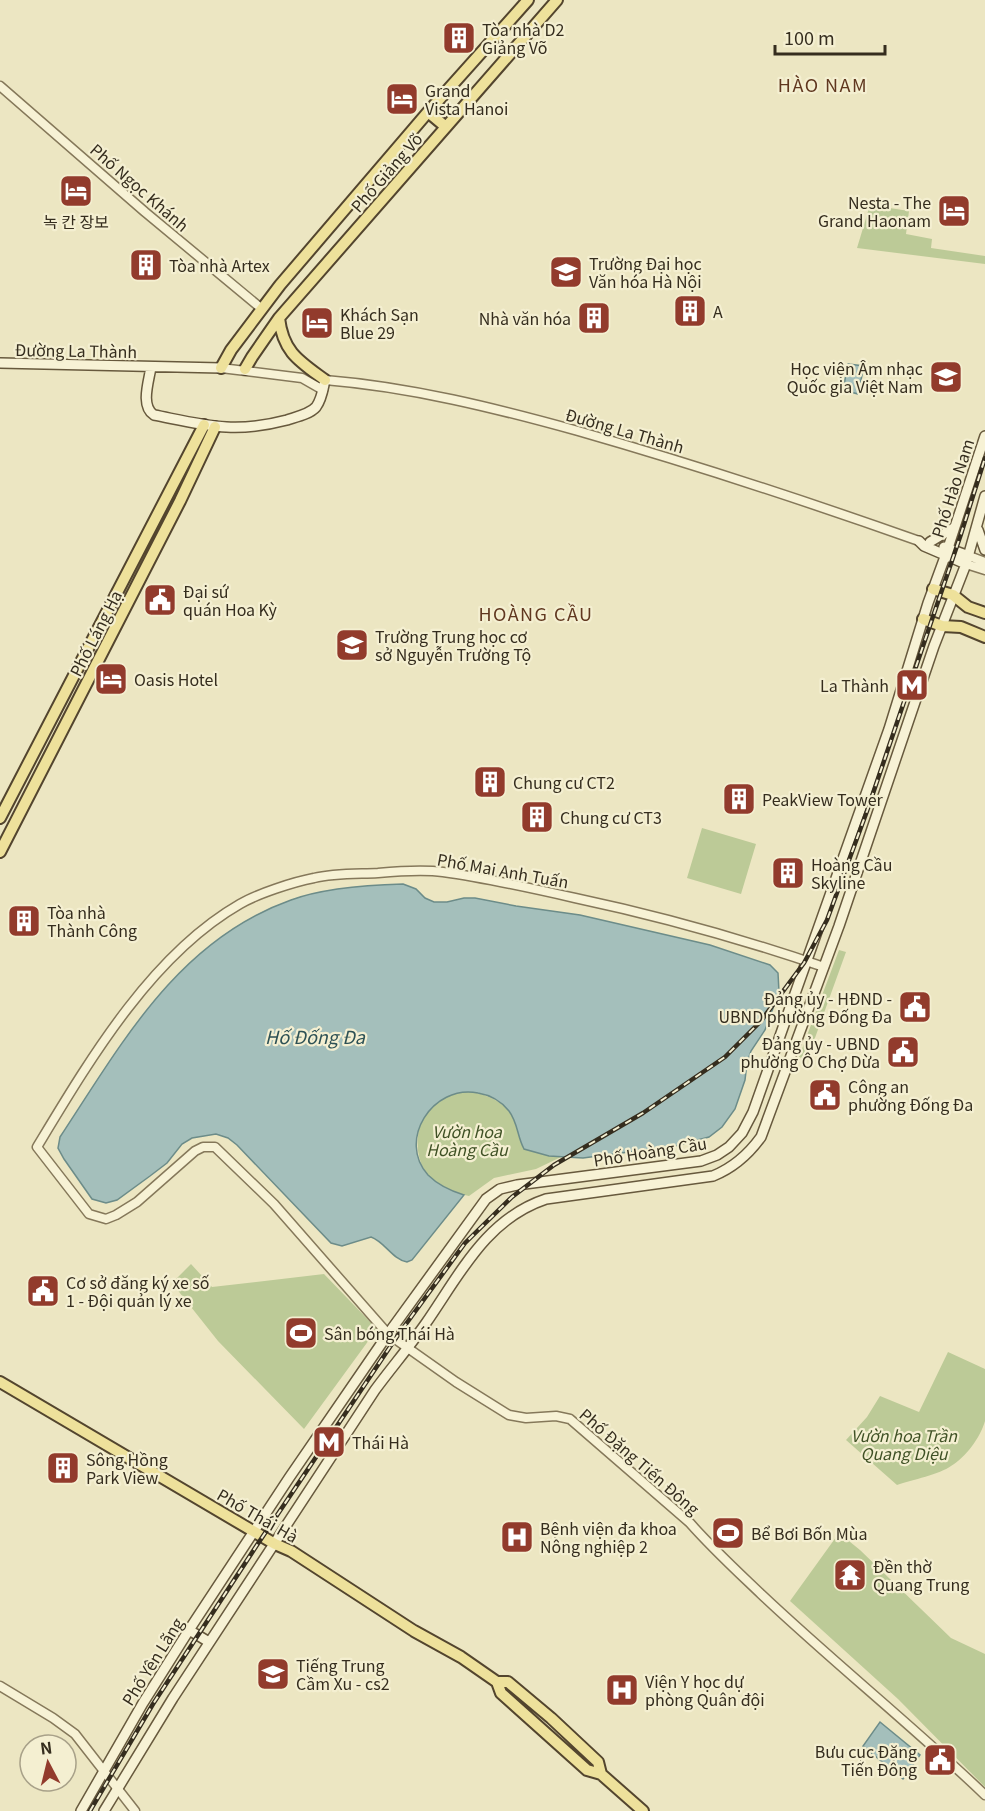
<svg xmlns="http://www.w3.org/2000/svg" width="985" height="1811" font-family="Georgia,'Noto Sans KR',serif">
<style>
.green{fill:#bcca97}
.water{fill:#a4bfbb;stroke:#6c8c89;stroke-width:1.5}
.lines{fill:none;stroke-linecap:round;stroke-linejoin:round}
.tertiary-casing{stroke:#85785a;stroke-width:11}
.secondary-casing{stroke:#67593d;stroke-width:12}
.primary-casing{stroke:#53452e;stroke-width:14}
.tertiary{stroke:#f7f2d5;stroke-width:8}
.secondary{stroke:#f7f2d5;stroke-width:9}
.primary{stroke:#eee19b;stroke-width:10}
.rail-casing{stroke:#352d1e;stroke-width:4.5}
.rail{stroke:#f4efd1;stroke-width:2;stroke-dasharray:7;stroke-linecap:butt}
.labels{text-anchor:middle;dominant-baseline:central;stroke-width:4.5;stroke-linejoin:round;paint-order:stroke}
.poi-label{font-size:16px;fill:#352d1e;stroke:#f4efd1;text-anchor:start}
.street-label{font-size:16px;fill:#352d1e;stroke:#f4efd1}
.park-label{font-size:16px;font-style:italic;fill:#3f5125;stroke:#f4efd1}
.neighbourhood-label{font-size:18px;letter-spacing:1.5px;fill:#60371f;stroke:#f4efd1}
.water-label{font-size:18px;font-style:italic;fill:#2d5155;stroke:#f4efd1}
</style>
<rect width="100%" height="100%" fill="#ece6c2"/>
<path class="green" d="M870,205L909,211L906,234L932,239L931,248L985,256V264L857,248Z
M702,828L756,844L741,894L687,878Z
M839,950L846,952L807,1060L799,1057Z
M462,1091C486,1092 513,1104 519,1130C521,1136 520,1142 524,1149L561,1157L536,1169L494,1178L469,1196C455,1193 438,1186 428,1175C413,1157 415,1126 429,1109C437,1099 450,1094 462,1091Z
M191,1264L212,1287L324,1274L377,1329L304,1429L218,1341L172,1283Z
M948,1352L985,1369V1421C980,1438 966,1457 951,1466C940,1474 912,1480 897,1485L846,1440L867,1417L880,1396L919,1412Z
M839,1533L860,1550L951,1638L985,1654V1787L898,1699L790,1601Z"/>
<path class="water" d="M848,364L864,366L858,394L843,390Z
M403,884L416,889L425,898L434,902H447L464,898H475L516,906L580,915L710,945L770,965L778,973L779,992L765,1030L751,1051L747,1063L745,1080L735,1109L722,1127L709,1137L675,1146L583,1158L549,1156L524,1149C517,1136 518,1123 509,1111C501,1101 490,1095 478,1093C432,1084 397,1141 428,1175C438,1185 451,1191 464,1195L412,1260L407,1262C392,1259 385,1242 371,1237L342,1246L331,1243L237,1145L228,1138L216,1134L192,1138L182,1144L167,1163L150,1176L117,1200L106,1203L92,1199L64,1159L58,1148L60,1137C122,1043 178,940 291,900C323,888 369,885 403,884Z
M880,1722L920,1755L903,1779L863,1746Z"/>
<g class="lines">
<g class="tertiary-casing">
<path id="tertiary" d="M0,86L145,212L262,309
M221,368L302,378L323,390
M325,380C411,387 495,408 578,431C693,464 806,501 919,541
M969,556L985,562
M966,564L985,570
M824,967C742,939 660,916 575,898C531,888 487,878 443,872C422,869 399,871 378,873C357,874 334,873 314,878C293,882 257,894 240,904C151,955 89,1061 37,1147L89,1214L106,1219L116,1215L137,1202L195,1151L203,1147H215L274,1204L388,1334L456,1382L509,1415L526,1418L556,1416L570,1419L690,1523C712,1548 737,1571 761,1594C834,1663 913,1726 985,1795
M0,1686L53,1718L75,1734L135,1811"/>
</g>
<g class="secondary-casing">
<path id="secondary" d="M0,363L221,368
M151,367C149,381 140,406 154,415C205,425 234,434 287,420C296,417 310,414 316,407C322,399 323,389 325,380
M978,530L985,550
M919,541L924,546L966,564
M930,542L955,527
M944,547L969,556
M189,1630L209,1642
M81,1811L143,1703L189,1630L289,1478L388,1334L486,1199L500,1189L517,1185L701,1161L717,1155L729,1147L742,1133L753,1112L889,729L928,603L946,554L985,436
M104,1811L173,1698L375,1390C392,1367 410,1346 426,1323C460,1274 486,1219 546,1199L713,1176C733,1168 748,1155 761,1137L839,926L934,646L966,564L985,496"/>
</g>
<g class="primary-casing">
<path id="primary" d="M428,112L446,127
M279,318C283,352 299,361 325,380
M221,368L231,350L280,285L428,112L528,0
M245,369L252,357L279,318L557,0
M933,589L953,595L968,607L985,613
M923,619L942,626L961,627L985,637
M0,818L204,425
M0,852L180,501L215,427
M0,1382L275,1544L291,1551L414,1631L461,1657L497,1682L501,1693L587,1770L601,1774L643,1811
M497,1682H508L551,1718L598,1762L601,1774"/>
</g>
<use href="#tertiary" class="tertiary"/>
<use href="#secondary" class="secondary"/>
<use href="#primary" class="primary"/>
<g class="rail-casing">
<path id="rail" d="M90,1811L153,1704L257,1545L398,1335L465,1243L512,1197L554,1165L643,1113L725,1057L761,1021L804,963L827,920L867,811L961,534L985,458"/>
</g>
<use href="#rail" class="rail"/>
</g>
<defs>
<g id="building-square" transform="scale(1.725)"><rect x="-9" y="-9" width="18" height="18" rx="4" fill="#923b2c" stroke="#f4efd1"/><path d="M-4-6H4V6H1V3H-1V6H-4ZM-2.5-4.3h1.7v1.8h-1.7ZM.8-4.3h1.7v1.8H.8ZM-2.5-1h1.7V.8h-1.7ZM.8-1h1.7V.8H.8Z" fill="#fff"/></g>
<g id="hotel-square" transform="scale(1.725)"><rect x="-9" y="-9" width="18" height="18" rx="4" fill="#923b2c" stroke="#f4efd1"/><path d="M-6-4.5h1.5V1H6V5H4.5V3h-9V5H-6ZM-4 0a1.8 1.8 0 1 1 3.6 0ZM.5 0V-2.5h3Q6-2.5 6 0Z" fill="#fff"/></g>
<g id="university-square" transform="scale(1.725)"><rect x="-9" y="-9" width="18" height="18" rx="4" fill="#923b2c" stroke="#f4efd1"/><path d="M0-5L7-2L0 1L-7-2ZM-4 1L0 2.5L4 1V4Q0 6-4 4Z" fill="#fff"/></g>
<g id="civic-square" transform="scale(1.725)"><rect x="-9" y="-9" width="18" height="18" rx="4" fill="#923b2c" stroke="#f4efd1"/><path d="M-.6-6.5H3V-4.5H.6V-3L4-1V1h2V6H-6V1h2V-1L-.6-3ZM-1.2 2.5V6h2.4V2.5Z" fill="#fff"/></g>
<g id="school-square" transform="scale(1.725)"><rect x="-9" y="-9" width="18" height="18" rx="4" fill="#923b2c" stroke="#f4efd1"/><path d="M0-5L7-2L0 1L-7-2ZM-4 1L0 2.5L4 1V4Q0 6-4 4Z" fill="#fff"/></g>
<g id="metro-square" transform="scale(1.725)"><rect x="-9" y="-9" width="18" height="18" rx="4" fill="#923b2c" stroke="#f4efd1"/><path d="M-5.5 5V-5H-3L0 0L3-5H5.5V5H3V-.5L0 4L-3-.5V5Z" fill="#fff"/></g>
<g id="stadium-square" transform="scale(1.725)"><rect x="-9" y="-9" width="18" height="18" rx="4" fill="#923b2c" stroke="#f4efd1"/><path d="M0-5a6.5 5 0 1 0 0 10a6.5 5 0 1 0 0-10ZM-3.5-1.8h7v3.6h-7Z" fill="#fff"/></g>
<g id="hospital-square" transform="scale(1.725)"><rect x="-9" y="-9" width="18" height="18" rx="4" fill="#923b2c" stroke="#f4efd1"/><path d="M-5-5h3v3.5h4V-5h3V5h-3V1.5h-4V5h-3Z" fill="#fff"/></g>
<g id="temple-square" transform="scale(1.725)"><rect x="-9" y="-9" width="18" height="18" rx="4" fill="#923b2c" stroke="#f4efd1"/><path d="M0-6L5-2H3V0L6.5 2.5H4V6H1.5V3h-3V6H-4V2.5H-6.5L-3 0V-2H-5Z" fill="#fff"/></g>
</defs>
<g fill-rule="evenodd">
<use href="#building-square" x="459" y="38"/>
<use href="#hotel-square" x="402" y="99"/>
<use href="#hotel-square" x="76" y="191"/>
<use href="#hotel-square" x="954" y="211"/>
<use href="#building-square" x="146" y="265"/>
<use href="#university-square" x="566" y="272"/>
<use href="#building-square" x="690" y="311"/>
<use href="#building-square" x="594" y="318"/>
<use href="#hotel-square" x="317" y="323"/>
<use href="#university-square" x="946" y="377"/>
<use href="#civic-square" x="160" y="600"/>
<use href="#school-square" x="352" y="645"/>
<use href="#hotel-square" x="111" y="679"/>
<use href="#metro-square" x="912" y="685"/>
<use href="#building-square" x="490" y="782"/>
<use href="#building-square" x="739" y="799"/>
<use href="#building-square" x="537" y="817"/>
<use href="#building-square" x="788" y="873"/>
<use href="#building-square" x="24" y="921"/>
<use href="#civic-square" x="915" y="1007"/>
<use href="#civic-square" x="903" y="1052"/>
<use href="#civic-square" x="825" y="1095"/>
<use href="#civic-square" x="43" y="1291"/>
<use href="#stadium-square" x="301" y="1333"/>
<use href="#metro-square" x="329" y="1442"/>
<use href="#building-square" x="63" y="1468"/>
<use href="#stadium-square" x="728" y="1533"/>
<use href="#hospital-square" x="517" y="1537"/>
<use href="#temple-square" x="850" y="1575"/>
<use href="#school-square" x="273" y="1674"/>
<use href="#hospital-square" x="622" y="1690"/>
<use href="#civic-square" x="940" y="1760"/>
</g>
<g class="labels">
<g class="poi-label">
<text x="482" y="29">Tòa nhà D2<tspan x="482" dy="18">Giảng Võ</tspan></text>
<text x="425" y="90">Grand<tspan x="425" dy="18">Vista Hanoi</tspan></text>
<text x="931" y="202" text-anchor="end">Nesta - The<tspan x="931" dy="18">Grand Haonam</tspan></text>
<text x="76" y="221" text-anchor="middle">녹 칸 장보</text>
<text x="589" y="263">Trường Đại học<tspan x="589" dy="18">Văn hóa Hà Nội</tspan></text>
<text x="169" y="265">Tòa nhà Artex</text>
<text x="713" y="311">A</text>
<text x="340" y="314">Khách Sạn<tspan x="340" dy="18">Blue 29</tspan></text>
<text x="571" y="318" text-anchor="end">Nhà văn hóa</text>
<text x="923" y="368" text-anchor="end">Học viện Âm nhạc<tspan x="923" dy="18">Quốc gia Việt Nam</tspan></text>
<text x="183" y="591">Đại sứ<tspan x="183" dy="18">quán Hoa Kỳ</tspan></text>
<text x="375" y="636">Trường Trung học cơ<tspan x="375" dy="18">sở Nguyễn Trường Tộ</tspan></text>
<text x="134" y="679">Oasis Hotel</text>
<text x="889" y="685" text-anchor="end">La Thành</text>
<text x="513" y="782">Chung cư CT2</text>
<text x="762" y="799">PeakView Tower</text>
<text x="560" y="817">Chung cư CT3</text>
<text x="811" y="864">Hoàng Cầu<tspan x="811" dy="18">Skyline</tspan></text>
<text x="47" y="912">Tòa nhà<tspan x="47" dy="18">Thành Công</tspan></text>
<text x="892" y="998" text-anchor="end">Đảng ủy - HĐND -<tspan x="892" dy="18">UBND phường Đống Đa</tspan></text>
<text x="880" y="1043" text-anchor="end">Đảng ủy - UBND<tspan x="880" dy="18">phường Ô Chợ Dừa</tspan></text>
<text x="848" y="1086">Công an<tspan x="848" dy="18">phường Đống Đa</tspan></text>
<text x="66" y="1282">Cơ sở đăng ký xe số<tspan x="66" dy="18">1 - Đội quản lý xe</tspan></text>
<text x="324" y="1333">Sân bóng Thái Hà</text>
<text x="352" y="1442">Thái Hà</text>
<text x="86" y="1459">Sông Hồng<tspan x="86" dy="18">Park View</tspan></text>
<text x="540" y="1528">Bệnh viện đa khoa<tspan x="540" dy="18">Nông nghiệp 2</tspan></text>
<text x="751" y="1533">Bể Bơi Bốn Mùa</text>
<text x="873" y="1566">Đền thờ<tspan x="873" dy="18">Quang Trung</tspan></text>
<text x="296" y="1665">Tiếng Trung<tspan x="296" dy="18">Cầm Xu - cs2</tspan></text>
<text x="645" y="1681">Viện Y học dự<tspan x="645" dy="18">phòng Quân đội</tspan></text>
<text x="917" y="1751" text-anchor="end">Bưu cục Đặng<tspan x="917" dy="18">Tiến Đông</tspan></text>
</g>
<g class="street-label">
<text transform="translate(386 172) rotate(-49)">Phố Giảng Võ</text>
<text transform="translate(140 187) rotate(41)">Phố Ngọc Khánh</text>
<text transform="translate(76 350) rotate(1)">Đường La Thành</text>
<text transform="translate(625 430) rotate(16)">Đường La Thành</text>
<text transform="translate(952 488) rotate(-72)">Phố Hào Nam</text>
<text transform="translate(95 633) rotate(-63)">Phố Láng Hạ</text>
<text transform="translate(503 870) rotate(10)">Phố Mai Anh Tuấn</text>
<text transform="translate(650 1151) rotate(-9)">Phố Hoàng Cầu</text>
<text transform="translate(640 1461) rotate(41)">Phố Đặng Tiến Đông</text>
<text transform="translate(258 1515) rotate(30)">Phố Thái Hà</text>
<text transform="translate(152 1661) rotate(-58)">Phố Yên Lãng</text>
</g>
<g class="park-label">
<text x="467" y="1131">Vườn hoa<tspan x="467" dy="18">Hoàng Cầu</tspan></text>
<text x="904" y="1435">Vườn hoa Trần<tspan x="904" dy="18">Quang Diệu</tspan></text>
</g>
<g class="neighbourhood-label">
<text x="823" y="84">HÀO NAM</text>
<text x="536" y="613">HOÀNG CẦU</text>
</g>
<g class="water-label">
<text x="315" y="1036">Hố Đống Đa</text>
</g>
</g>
<g transform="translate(48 1763) rotate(353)"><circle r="28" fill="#f4efd1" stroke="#a8a189" stroke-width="1.5"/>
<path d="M0-4.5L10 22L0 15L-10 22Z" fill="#923b2c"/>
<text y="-9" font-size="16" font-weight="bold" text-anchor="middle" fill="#352d1e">N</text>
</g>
<path d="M775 45v9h110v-9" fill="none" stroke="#352d1e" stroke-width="3"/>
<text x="784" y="45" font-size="18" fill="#352d1e" stroke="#f4efd1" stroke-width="4.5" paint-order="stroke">100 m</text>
</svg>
